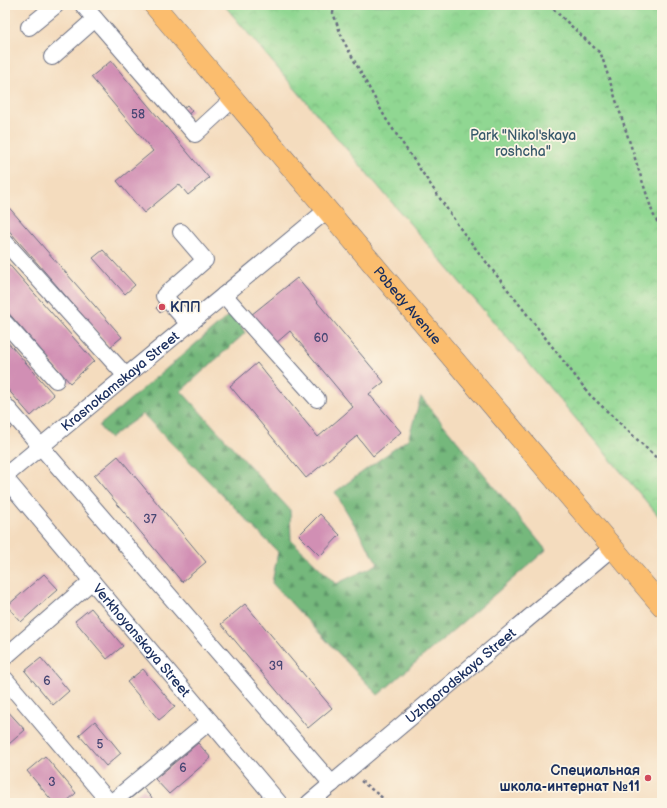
<svg xmlns="http://www.w3.org/2000/svg" width="667" height="808" font-family="'Balsamiq Sans',sans-serif">
<style>
.forest{fill:url(#forest-firs);stroke:#48746d}
.park{fill:url(#park-crowns);stroke:#568378}
.building{fill:#d18fb4}
.lines{fill:none;stroke-linecap:round;stroke-linejoin:round}
.minor-casing{stroke:#676c80;stroke-width:18}
.major-casing{stroke:#676c80;stroke-width:22}
.path{stroke:#676c80;stroke-width:2.5;stroke-dasharray:3 3;stroke-linecap:butt}
.minor{stroke:#fff;stroke-width:16}
.major{stroke:#fbbd6e;stroke-width:21}
.poi-dot{fill:#d1495b;stroke:#fcf5e5;stroke-width:1.5}
.labels{text-anchor:middle;dominant-baseline:central;stroke-width:3.5;stroke-linejoin:round;paint-order:stroke}
.number-label{font-size:12px;fill:#484774}
.park-label{font-size:14px;fill:#38596b;stroke:#fcf5e5}
.street-label{font-size:14px;fill:#1b2f5e;stroke:#fcf5e5}
.poi-label{font-size:14px;font-weight:bold;fill:#1b2f5e;stroke:#fcf5e5;text-anchor:start}
</style>
<defs>
<pattern id="forest-firs" width="22" height="20" patternUnits="userSpaceOnUse"><rect width="22" height="20" fill="#74b87c"/><path d="M5 1l3.5 6h-7zM16 11l3.5 6h-7z" fill="#5e9669"/></pattern>
<pattern id="park-crowns" width="20" height="18" patternUnits="userSpaceOnUse"><rect width="20" height="18" fill="#90d792"/><path d="M2 6a3 3 0 1 1 6 0M12 15a3 3 0 1 1 6 0" fill="none" stroke="#7cb980"/></pattern>
</defs>
<rect width="100%" height="100%" fill="#fcf5e5"/>
<filter id="ink" filterUnits="userSpaceOnUse"><feTurbulence type="fractalNoise" baseFrequency=".025" numOctaves="2"/><feDisplacementMap in="SourceGraphic" scale="8" xChannelSelector="R" yChannelSelector="G"/><feConvolveMatrix kernelMatrix="1 2 1 2 8 2 1 2 1" color-interpolation-filters="sRGB"/></filter>
<filter id="wash" filterUnits="userSpaceOnUse"><feTurbulence type="fractalNoise" baseFrequency=".012" numOctaves="4" result="noise"/><feDisplacementMap in="SourceGraphic" scale="16" xChannelSelector="R" yChannelSelector="G"/><feGaussianBlur stdDeviation="0.9" result="paint"/><feColorMatrix in="noise" values="0 0 0 0 0 0 0 0 0 0 0 0 0 0 0 0 0 1.4 0 .05"/><feComposite in="paint" operator="in"/></filter>
<g filter="url(#wash)">
<rect width="100%" height="100%" fill="#f4dcbe"/>
<path class="forest" d="M233,312L245,333L181,391L290,510L291,540L336,584L378,564L335,492L408,439L421,397L546,550L378,695L272,583L278,552L143,414L109,438L99,426Z"/>
<path class="park" d="M224,5H662V520Z"/>
<g id="blocks">
<path class="building" d="M111,61L209,178L188,195L179,184L144,213L117,181L153,151L91,77Z
M187,105L192,111L186,116L181,110Z
M5,203L122,337L110,347L5,226Z
M103,250L135,285L125,294L93,258Z
M5,260L94,361L70,383L5,309Z
M297,278L384,382L369,394L401,432L373,456L357,436L306,478L230,386L257,363L318,437L353,407L290,331L275,344L251,315Z
M163,301L168,306L160,313L156,308Z
M5,339L54,395L31,416L5,386Z
M5,420L11,428L5,433Z
M118,456L206,562L182,582L94,476Z
M320,514L340,535L320,556L299,535Z
M44,574L58,589L21,622L7,606Z
M245,604L332,708L308,728L221,624Z
M91,608L123,646L107,659L75,621Z
M41,658L69,691L53,705L25,671Z
M143,669L175,707L159,720L127,682Z
M5,708L25,730L9,744L5,740Z
M95,721L121,753L106,766L79,735Z
M198,743L211,758L169,794L155,779Z
M45,756L76,793L65,803H54L27,771Z
M143,788L156,803H125Z"/>
</g>
</g>
<g filter="url(#ink)">
<use href="#blocks" fill-opacity="0" stroke="#676c80" stroke-width="1"/>
<g class="lines">
<g class="minor-casing">
<g id="minor">
<path d="M83,5L195,134L233,99"/>
<path d="M29,27L56,5"/>
<path d="M52,57L95,19"/>
<path d="M181,232L205,260L164,296L189,324"/>
<path d="M5,242L126,376"/>
<path d="M224,295L317,399"/>
<path d="M5,323L56,380"/>
<path d="M5,405L332,784"/>
<path id="s1" d="M5,476L327,210"/>
<path id="s2" d="M5,478L279,803"/>
<path d="M5,657L92,581"/>
<path d="M5,679L110,803"/>
<path d="M111,803L210,721"/>
<path id="s3" d="M309,803L613,547"/>
</g>
</g>
<g class="major-casing">
<g id="major">
<path id="s4" d="M154,5L662,606"/>
</g>
</g>
<path class="path" d="M334,5L333,13L343,40L386,119L462,231L590,395L662,463
M549,5L601,54L653,214L662,230
M361,781L389,803"/>
<use href="#minor" class="minor"/>
<use href="#major" class="major"/>
</g>
</g>
<g class="poi-dot">
<circle cx="162" cy="307" r="4"/>
<circle cx="648" cy="778" r="4"/>
</g>
<g class="labels">
<g class="number-label">
<text x="138" y="114">58</text>
<text x="321" y="338">60</text>
<text x="150" y="519">37</text>
<text x="276" y="666">39</text>
<text x="47" y="681">6</text>
<text x="100" y="744">5</text>
<text x="183" y="768">6</text>
<text x="52" y="782">3</text>
</g>
<g class="park-label">
<text x="523" y="135">Park "Nikol'skaya<tspan x="523" dy="16">roshcha"</tspan></text>
</g>
<g class="street-label">
<text stroke="none"><textPath href="#s4" startOffset="393">Pobedy Avenue</textPath></text>
<text stroke="none"><textPath href="#s1" startOffset="149">Krasnokamskaya Street</textPath></text>
<text stroke="none"><textPath href="#s2" startOffset="212">Verkhoyanskaya Street</textPath></text>
<text stroke="none"><textPath href="#s3" startOffset="198">Uzhgorodskaya Street</textPath></text>
</g>
<g class="poi-label">
<text x="170" y="307">КПП</text>
<text x="640" y="770" text-anchor="end">Специальная<tspan x="640" dy="16">школа-интернат №11</tspan></text>
</g>
</g>
<rect width="667" height="808" fill="none" stroke="#fcf5e5" stroke-width="20"/>
</svg>
